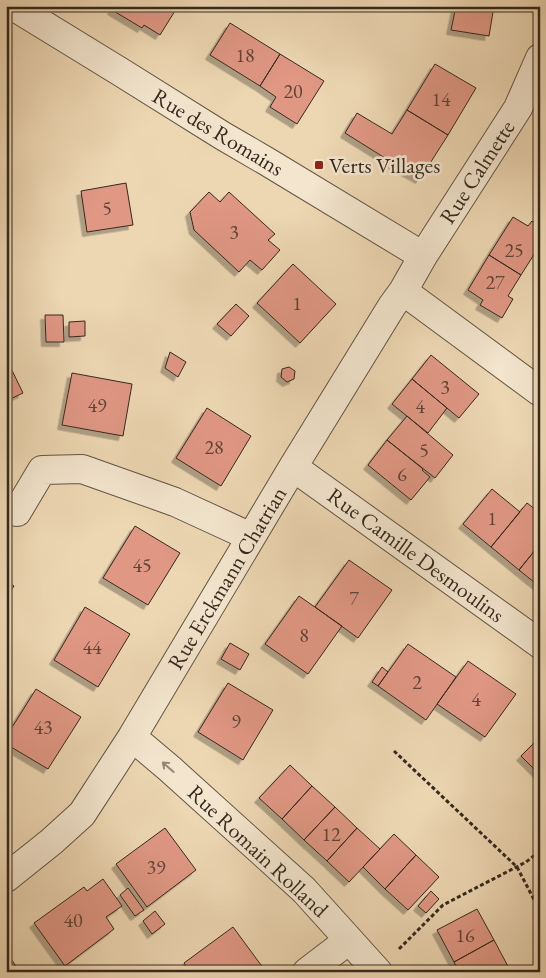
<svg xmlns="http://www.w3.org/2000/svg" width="546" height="978" font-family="'EB Garamond',serif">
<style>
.building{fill:#e09784;stroke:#34291e;filter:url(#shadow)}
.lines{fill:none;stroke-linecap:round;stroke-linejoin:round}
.minor-casing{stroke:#625443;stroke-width:30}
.path{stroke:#34291e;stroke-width:3;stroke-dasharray:4 2.5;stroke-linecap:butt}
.minor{stroke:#f3e5ce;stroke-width:28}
.oneway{stroke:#948776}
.poi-dot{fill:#8f2418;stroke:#f3e5ce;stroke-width:2}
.labels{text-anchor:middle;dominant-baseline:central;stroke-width:5;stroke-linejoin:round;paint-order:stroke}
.number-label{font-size:20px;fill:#5f4438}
.street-label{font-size:22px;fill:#34291e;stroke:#f3e5ce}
.poi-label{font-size:22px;fill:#34291e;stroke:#f3e5ce;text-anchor:start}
</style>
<defs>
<filter id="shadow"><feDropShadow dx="-4.5" dy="4.5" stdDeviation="0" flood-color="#0004"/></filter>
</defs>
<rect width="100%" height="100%" fill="#edd7b3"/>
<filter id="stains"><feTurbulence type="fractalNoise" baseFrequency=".004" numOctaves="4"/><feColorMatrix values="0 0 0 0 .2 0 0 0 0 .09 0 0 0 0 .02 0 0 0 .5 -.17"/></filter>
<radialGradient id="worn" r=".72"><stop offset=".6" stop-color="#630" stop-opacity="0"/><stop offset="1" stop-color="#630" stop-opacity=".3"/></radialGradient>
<path class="building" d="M114,6H178L160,35L144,25L142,28L112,10Z
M456,6H494L489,36L451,30Z
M230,23L280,54L260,86L210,55Z
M280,54L324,81L297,124L270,107L276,97L260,86Z
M435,64L476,88L448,135L407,110Z
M407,110L448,135L420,179L393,164V163L345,133L357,113L392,134Z
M126,183L133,225L87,232L81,191Z
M209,192L220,202L229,192L275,234L268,240L280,250L262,270L250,260L239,272L194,230L190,212Z
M513,217L528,226L532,221L540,226L536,231L540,233V245L521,275L489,255Z
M489,255L521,275L508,296L513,299L502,318L480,305L483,300L468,290Z
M293,264L336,304L300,343L257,303Z
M236,304L249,316L231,336L217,324Z
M45,315H63L64,342H46Z
M85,321V336L69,337V322Z
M170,352L186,362L178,377L165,368Z
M431,355L479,394L459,418L412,379Z
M6,358L23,393L6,401Z
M289,367L295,371L294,379L287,382L281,377L282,369Z
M72,373L132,384L123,436L62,425Z
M412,379L447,408L428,433L392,404Z
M207,408L251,436L221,486L176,458Z
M407,416L453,455L435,478L387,440Z
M387,440L423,469L422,470L430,477L411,500L368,465Z
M492,489L520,512L491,547L463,524Z
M527,503L540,513V544L519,570L491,547Z
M135,526L180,553L148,605L103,578Z
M540,544V587L519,570Z
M349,560L392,590L358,638L315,607Z
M6,581L14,586L6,599Z
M299,596L342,626L308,674L265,644Z
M85,607L130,634L98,687L54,660Z
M230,643L249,654L240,670L221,659Z
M408,644L456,677L426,720L378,686Z
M468,661L516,694L485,737L437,704Z
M382,667L388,672L378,686L372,682Z
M228,683L273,710L243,760L198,732Z
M36,689L81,717L48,769L6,744V737Z
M540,737V775L521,756Z
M290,765L312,786L282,819L259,798Z
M312,786L335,807L304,840L282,819Z
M335,807L357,828L327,861L304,840Z
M165,828L196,870L147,907L116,864Z
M357,828L380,849L349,882L327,861Z
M394,834L416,855L385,889L363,867Z
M416,855L439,877L408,910L385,889Z
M103,879L122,906L106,917L114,929L65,966L34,923L84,887L87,891Z
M128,888L144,910L135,916L120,895Z
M431,891L439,899L426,913L418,906Z
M477,909L494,940L454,962L437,930Z
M155,911L165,924L152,934L143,921Z
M233,927L264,969L260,972H190L184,963Z
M494,940L511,972H459L454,962Z
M7,953L20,972H6Z"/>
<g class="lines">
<g class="minor-casing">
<path id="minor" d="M13,6L119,71L223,136L266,161L423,256
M403,291L540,392
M293,467L540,644
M17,512L42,470L82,469L175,502L251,537
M132,737L170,769L304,890L378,972
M6,878L51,842L82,814L132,737L293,467L392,306L403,291L423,256L518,108L540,58
M307,972L349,940"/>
</g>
<path class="path" d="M394,751L517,867L540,911
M399,949L443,905L526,862L540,851"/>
<use href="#minor" class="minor"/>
</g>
<defs><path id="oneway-shaft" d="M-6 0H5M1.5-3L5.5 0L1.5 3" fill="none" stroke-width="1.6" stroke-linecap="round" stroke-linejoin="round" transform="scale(1.25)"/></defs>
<use class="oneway" href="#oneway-shaft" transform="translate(168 767) rotate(-139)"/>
<rect class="poi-dot" x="314" y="160" width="10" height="10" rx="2.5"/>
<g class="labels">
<g class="number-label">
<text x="245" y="55">18</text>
<text x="293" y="91">20</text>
<text x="441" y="99">14</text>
<text x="107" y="208">5</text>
<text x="234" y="232">3</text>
<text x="514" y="250">25</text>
<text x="495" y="282">27</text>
<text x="297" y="303">1</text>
<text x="445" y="387">3</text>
<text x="97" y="405">49</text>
<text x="420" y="406">4</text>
<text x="214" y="447">28</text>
<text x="424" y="450">5</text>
<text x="402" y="474">6</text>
<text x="492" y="518">1</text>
<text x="142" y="565">45</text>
<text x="354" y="598">7</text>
<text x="304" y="635">8</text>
<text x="92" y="647">44</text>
<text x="417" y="682">2</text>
<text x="476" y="699">4</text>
<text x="236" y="721">9</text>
<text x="43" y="727">43</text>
<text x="331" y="834">12</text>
<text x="156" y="867">39</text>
<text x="73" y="920">40</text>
<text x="465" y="935">16</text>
</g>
<g class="street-label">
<text transform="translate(218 132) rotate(31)">Rue des Romains</text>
<text transform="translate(477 172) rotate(-57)">Rue Calmette</text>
<text transform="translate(416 555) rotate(36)">Rue Camille Desmoulins</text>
<text transform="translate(227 578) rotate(-59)">Rue Erckmann Chatrian</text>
<text transform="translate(258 851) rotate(43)">Rue Romain Rolland</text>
</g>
<g class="poi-label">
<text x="329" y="165">Verts Villages</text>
</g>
</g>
<rect width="546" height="978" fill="none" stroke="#edd7b3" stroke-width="25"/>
<rect x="8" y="8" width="531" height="963" fill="none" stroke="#34291e" stroke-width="2.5"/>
<rect x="12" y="12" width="521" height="953" fill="none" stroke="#34291e"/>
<rect width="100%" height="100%" filter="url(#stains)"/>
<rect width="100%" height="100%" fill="url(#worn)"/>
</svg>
